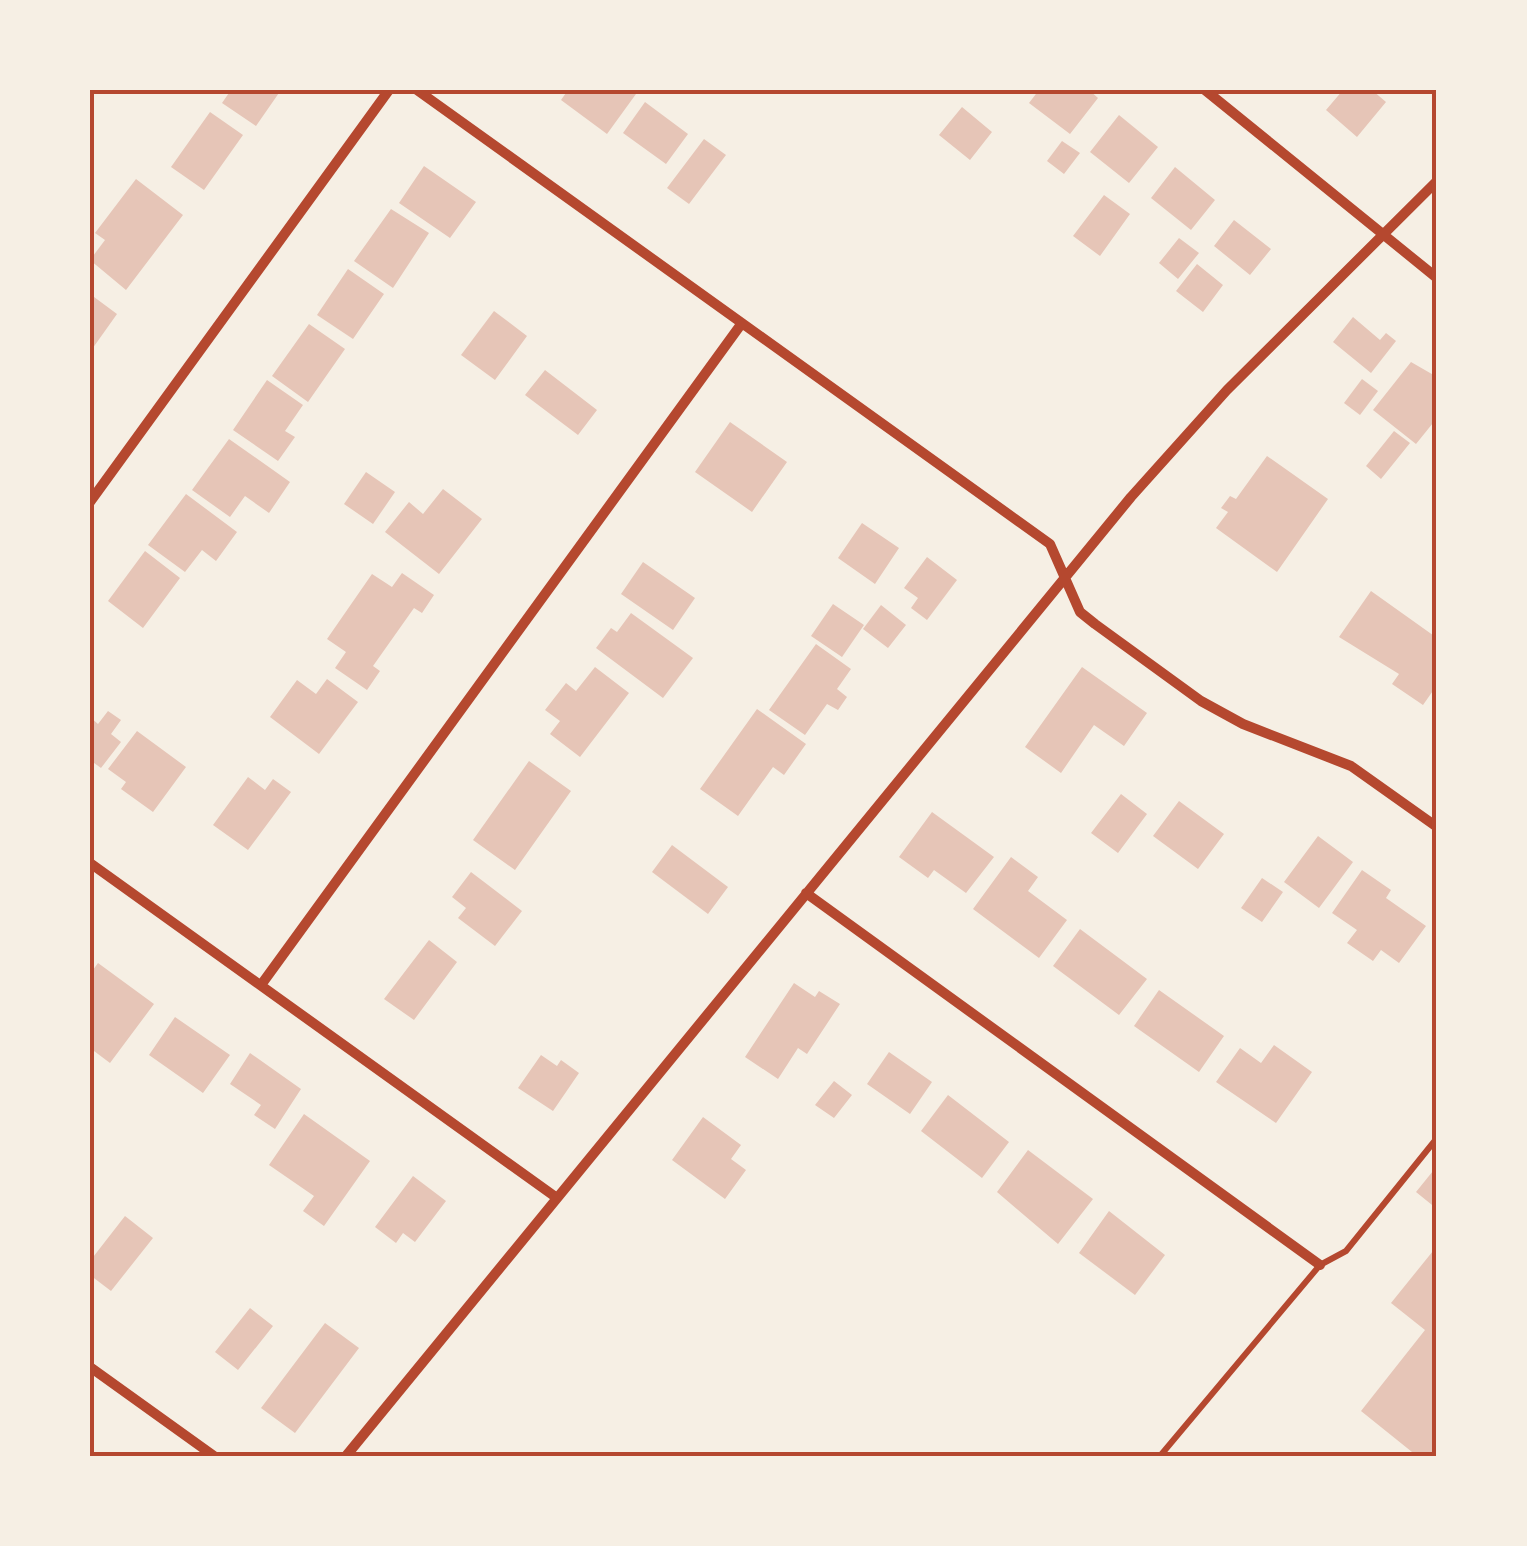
<svg xmlns="http://www.w3.org/2000/svg" width="1527" height="1546" font-family="'DM Sans',sans-serif">
<style>
.building{fill:#e6c5b7}
.lines{fill:none;stroke-linecap:round;stroke-linejoin:round}
.service{stroke:#b5482f;stroke-width:6}
.minor{stroke:#b5482f;stroke-width:10}
.neatline{fill:none;stroke:#b5482f;stroke-width:4}
</style>
<rect width="100%" height="100%" fill="#f6efe4"/>
<path class="building" d="M231,90H281L256,126L222,103Z
M568,90H630L636,94L607,134L561,100Z
M1039,90H1089L1098,98L1070,134L1029,103Z
M1343,90H1372L1386,102L1357,137L1326,110Z
M645,102L688,134L666,164L623,133Z
M962,107L992,132L970,160L939,135Z
M210,112L243,135L204,190L171,167Z
M1119,115L1158,147L1129,183L1090,152Z
M704,139L726,155L689,204L667,188Z
M1062,141L1080,153L1064,174L1047,161Z
M424,166L476,202L450,238L399,203Z
M1175,167L1215,200L1191,230L1151,198Z
M136,179L183,215L126,290L90,260L105,240L95,233Z
M1104,195L1130,214L1100,256L1073,236Z
M391,209L429,233L393,288L354,261Z
M1234,220L1271,249L1250,275L1214,246Z
M1179,238L1199,253L1178,279L1159,263Z
M1197,264L1223,285L1203,312L1176,291Z
M348,269L384,294L353,339L317,315Z
M90,294L117,314L90,352Z
M494,311L527,336L495,380L461,355Z
M1353,317L1380,340L1386,333L1396,341L1371,373L1333,342Z
M309,324L345,349L308,402L272,376Z
M1411,362L1437,377V418L1416,444L1373,410Z
M545,370L597,410L578,435L525,395Z
M1362,379L1378,391L1360,415L1344,403Z
M267,380L303,405L285,431L295,437L278,461L233,430Z
M730,422L787,462L752,512L695,472Z
M1394,431L1410,443L1381,479L1366,466Z
M229,439L290,482L269,513L245,496L230,517L192,490Z
M1267,456L1328,499L1277,572L1216,528L1228,512L1221,508L1230,496L1236,499Z
M366,472L395,492L373,524L344,504Z
M443,489L482,519L439,574L385,532L409,502L423,514Z
M186,494L237,532L216,561L202,550L185,572L148,545Z
M862,523L899,548L875,584L838,558Z
M145,551L180,578L143,628L108,601Z
M927,557L957,580L927,620L911,608L918,598L904,588Z
M643,562L695,598L673,630L621,594Z
M402,573L434,595L422,613L414,608L373,666L380,671L367,690L335,668L346,652L327,639L372,574L392,587Z
M1371,591L1437,638V685L1423,705L1392,684L1399,674L1339,637Z
M833,604L864,625L842,657L811,636Z
M881,605L906,625L888,648L863,629Z
M631,613L693,658L663,698L596,648L611,628L617,632Z
M816,644L851,669L837,689L847,697L838,710L827,704L805,735L769,710Z
M595,667L629,693L580,757L550,734L560,721L545,710L566,683L576,691Z
M1082,667L1147,713L1124,746L1094,725L1061,773L1025,747Z
M327,679L358,702L319,754L270,717L297,680L316,694Z
M757,709L806,744L784,775L773,767L738,816L700,789Z
M108,711L121,720L111,734L121,742L101,768L90,760V717L98,724Z
M137,731L186,767L153,812L121,789L126,782L108,769Z
M529,761L571,791L515,870L473,840Z
M248,777L265,790L273,779L291,792L248,850L213,825Z
M1121,794L1147,814L1118,853L1091,833Z
M1179,801L1224,834L1198,869L1153,836Z
M932,812L994,857L966,893L934,870L928,878L899,857Z
M1318,836L1353,862L1319,908L1284,882Z
M672,845L728,887L708,914L652,872Z
M1011,857L1038,877L1028,891L1067,920L1039,958L973,909Z
M1362,870L1391,890L1386,898L1426,926L1399,963L1381,950L1373,961L1347,943L1357,930L1332,913Z
M471,872L522,911L495,946L458,918L466,908L452,897Z
M1262,878L1283,892L1262,922L1241,908Z
M1080,929L1147,979L1119,1015L1053,966Z
M429,940L457,962L414,1020L384,999Z
M98,963L154,1004L110,1063L90,1048V974Z
M794,983L815,997L819,991L840,1004L807,1054L798,1048L778,1079L745,1057Z
M1159,990L1224,1036L1199,1072L1134,1026Z
M175,1017L230,1055L203,1093L149,1055Z
M1274,1045L1312,1072L1276,1123L1216,1082L1240,1048L1261,1063Z
M889,1052L932,1082L910,1114L867,1084Z
M250,1053L301,1089L275,1129L254,1115L261,1105L230,1084Z
M541,1055L557,1066L561,1060L579,1073L553,1111L518,1088Z
M834,1081L852,1095L834,1118L815,1105Z
M948,1095L1009,1142L982,1178L921,1131Z
M304,1114L370,1161L324,1226L303,1211L314,1196L269,1165Z
M703,1117L741,1145L731,1159L746,1170L725,1199L672,1160Z
M1028,1150L1093,1199L1058,1244L997,1192Z
M1437,1166V1209L1416,1192Z
M413,1176L446,1201L415,1242L403,1233L396,1243L375,1227Z
M1109,1211L1165,1255L1135,1295L1079,1253Z
M125,1216L153,1238L111,1291L90,1275V1261Z
M1437,1246V1456H1417L1361,1411L1425,1330L1391,1303Z
M250,1308L273,1326L238,1370L215,1352Z
M325,1323L359,1348L295,1433L261,1408Z"/>
<g class="lines">
<path class="service" d="M1160,1456L1320,1265L1346,1251L1437,1138"/>
<path class="minor" d="M417,90L1050,544L1080,612L1095,624L1201,701L1243,724L1351,766L1437,827
M1205,90L1437,278
M90,502L389,90
M90,863L557,1198
M806,893L1320,1265
M261,985L742,323
M90,1367L214,1456
M346,1456L1131,497L1227,390L1437,181"/>
</g>
<rect width="1527" height="1546" fill="none" stroke="#f6efe4" stroke-width="185"/>
<rect x="92" y="92" width="1342" height="1362" class="neatline"/>
</svg>
